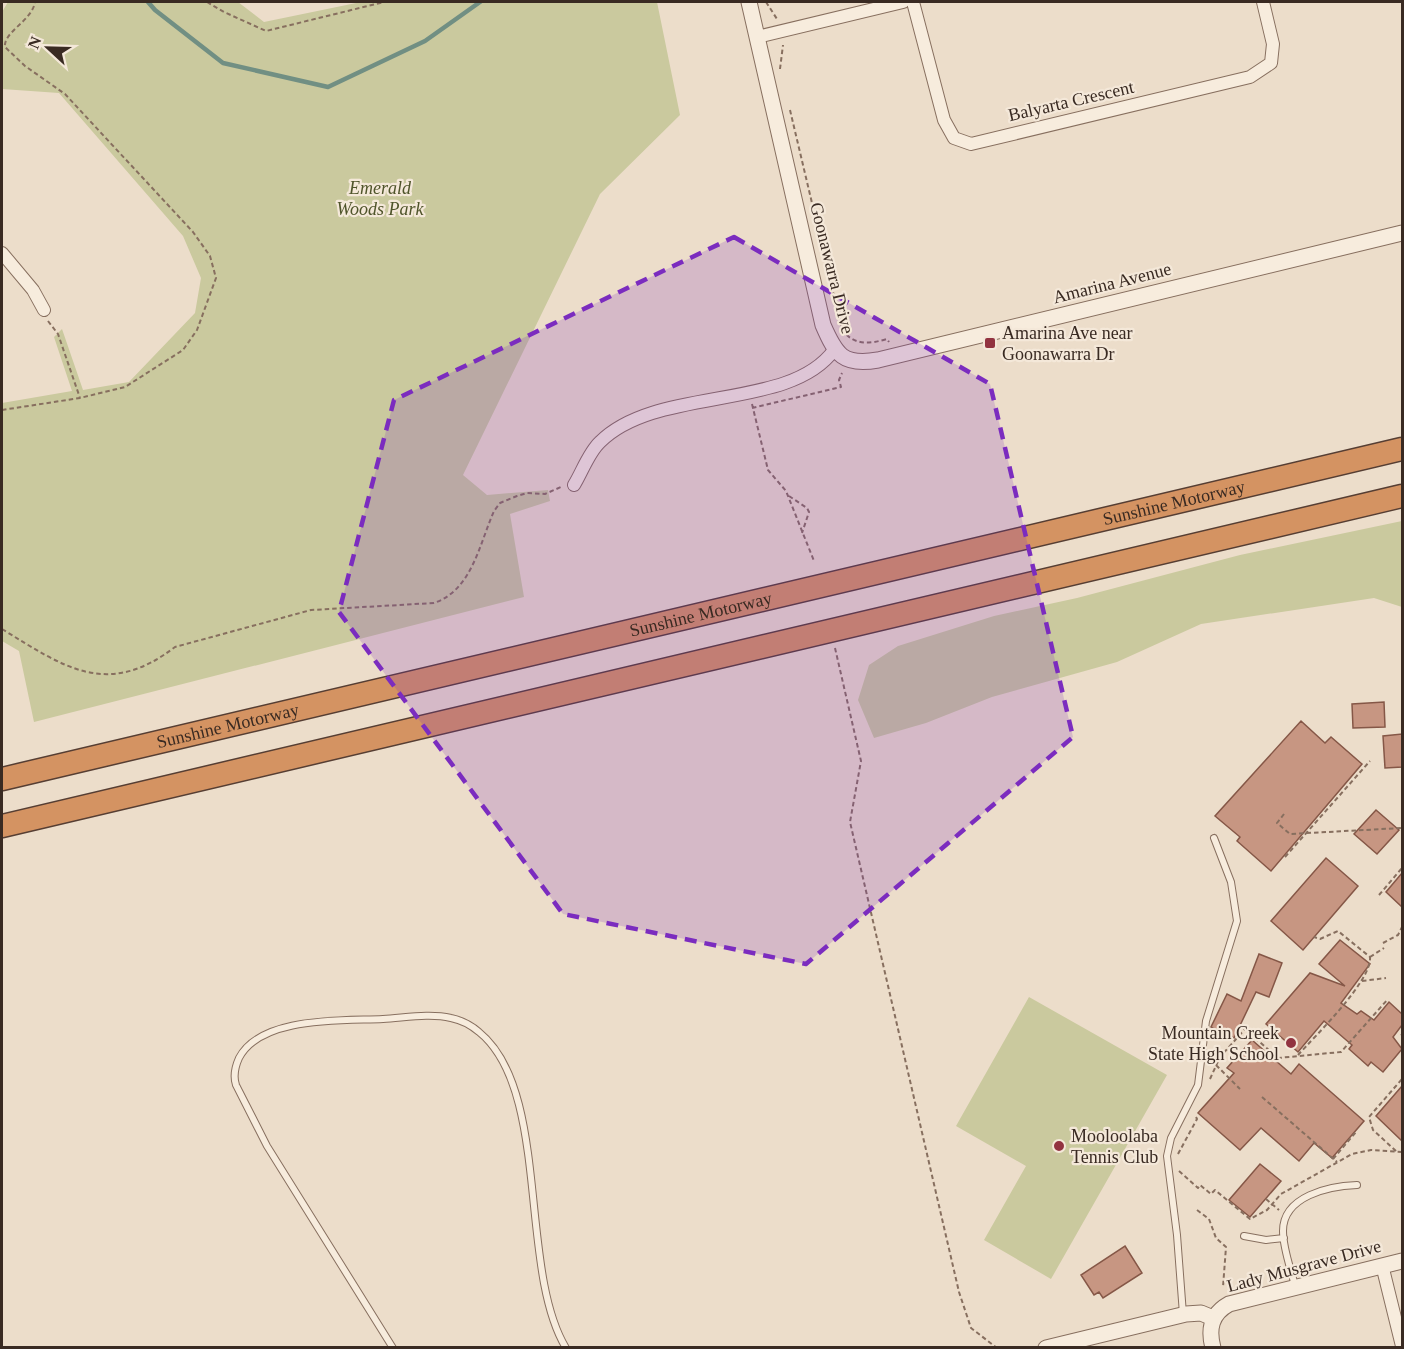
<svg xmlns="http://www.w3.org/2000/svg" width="1404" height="1349" font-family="Georgia,serif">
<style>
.green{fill:#cac99e}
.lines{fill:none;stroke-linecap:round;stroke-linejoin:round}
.stream{stroke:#718f83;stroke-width:4.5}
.building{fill:#c79682;stroke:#855747;stroke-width:1.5}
.service-casing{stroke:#876f5f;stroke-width:8}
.minor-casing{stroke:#876f5f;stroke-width:14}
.tertiary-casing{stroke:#876f5f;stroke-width:17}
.motorway-casing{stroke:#563e33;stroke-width:25}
.path{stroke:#876f5f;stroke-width:2;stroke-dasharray:4.5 3;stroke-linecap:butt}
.service{stroke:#f7ecdd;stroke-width:6}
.minor{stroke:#f7ecdd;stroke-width:12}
.tertiary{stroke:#f7ecdd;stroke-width:15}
.motorway{stroke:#d49362;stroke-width:22}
.marked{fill:#7b2cbf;fill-opacity:0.2;stroke:#7b2cbf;stroke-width:4.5;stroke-dasharray:12 8;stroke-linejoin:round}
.poi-dot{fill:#923340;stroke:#f4e8d9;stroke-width:2}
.labels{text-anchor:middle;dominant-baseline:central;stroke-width:4.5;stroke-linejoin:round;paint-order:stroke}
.street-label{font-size:18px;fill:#392a22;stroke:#f4e8d9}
.park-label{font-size:18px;font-style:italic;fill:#4f542a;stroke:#f4e8d9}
.poi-label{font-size:18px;fill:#392a22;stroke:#f4e8d9;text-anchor:start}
</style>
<rect width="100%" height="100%" fill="#ecddca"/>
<path class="green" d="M8,2H238L264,22L361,2H657L680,115L600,194L463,475L487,495L548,490L550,501L510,514L524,597L34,722L19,651L2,641V403L72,391L54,337L62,329L83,390L129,382L195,313L201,278L183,236L59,93L2,89V12Z
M1402,521V607L1374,598L1201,624L1117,662L992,697L926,723L874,738L858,700L869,665L898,646L994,616L1077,598L1240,555Z
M1029,997L1167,1075L1051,1279L984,1240L1026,1166L956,1126Z"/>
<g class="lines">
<path class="stream" d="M148,2L155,10L223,63L328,87L425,41L480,2"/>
</g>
<path class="building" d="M1384,702L1385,727L1353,728L1352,704Z
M1301,721L1325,743L1331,737L1362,764L1271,871L1237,841L1240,837L1215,816Z
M1402,734V767L1385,768L1383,736Z
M1376,810L1399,830L1377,854L1354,834Z
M1326,858L1358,886L1303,950L1271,921Z
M1402,873V907L1386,892Z
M1340,940L1370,964L1341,1003L1357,1014L1361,1011L1374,1020L1389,1002L1402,1014V1025L1393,1037L1402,1049L1383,1072L1371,1062L1368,1066L1349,1049L1352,1045L1324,1021L1298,1052L1266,1024L1310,973L1345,986L1319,964Z
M1259,954L1282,963L1269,997L1256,992L1234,1038L1211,1027L1227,994L1241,1001Z
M1252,1040L1291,1074L1299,1064L1364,1121L1332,1158L1314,1143L1299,1161L1261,1128L1240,1150L1198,1113L1234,1073L1227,1068Z
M1402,1086V1141L1376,1116Z
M1260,1164L1281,1181L1250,1217L1229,1200Z
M1125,1246L1142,1273L1103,1298L1099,1292L1094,1295L1081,1275Z"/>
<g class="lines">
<g class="service-casing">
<path id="service" d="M1244,1236L1266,1240L1284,1238
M1295,1286C1291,1269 1283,1249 1283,1231C1283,1196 1329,1186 1357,1185
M1183,1314L1177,1235L1167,1156L1171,1138L1198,1085L1206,1021L1237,921L1231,882L1214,838
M393,1348L267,1146L236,1085C233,1076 235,1067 239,1058C261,1016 342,1021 383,1019C404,1018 429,1013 451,1018C461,1020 471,1025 479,1032C551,1090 518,1269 566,1348"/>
</g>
<g class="minor-casing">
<path id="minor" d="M913,2L944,120L954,138L971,144L1250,77L1271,63L1273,44L1263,2
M757,37L903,2
M2,253L33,290L44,310
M574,485C582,472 589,452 600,442C657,385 789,412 834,350
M1382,1265L1402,1346"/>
</g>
<g class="tertiary-casing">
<path id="tertiary" d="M749,2L823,325C836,355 843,366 878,360L1402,233
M1046,1348L1186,1314L1201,1313L1213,1318
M1213,1348C1208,1329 1211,1314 1229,1304L1402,1261"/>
</g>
<g class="motorway-casing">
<g id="motorway">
<path id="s1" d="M2,779L1402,449"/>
<path d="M2,826L1402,496"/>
</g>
</g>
<path class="path" d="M207,2L224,12L266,31L384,2
M766,2L777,19
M780,69L783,45
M790,110L842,330C855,346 869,344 887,339L889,342
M48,321L58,334L80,398
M752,404L768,470L786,491L814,561
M752,408L841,387L839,380L842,373
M2,410L80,398L125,387L183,350L197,330L216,278L210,256L193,232L65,94L25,66L5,47C3,32 32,21 35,2
M789,496L807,508L809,512L802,533
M2,629C64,667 107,699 175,647L311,610L434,603C472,590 479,545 494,511L500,503L517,496L527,493L545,494L561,487
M835,648L861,761L850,822L959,1292L971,1328L997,1348
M1284,814L1277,823L1290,834L1402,828
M1285,857L1370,761
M1379,895L1402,868
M1383,943L1398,935L1402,927
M1370,957L1384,948
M1362,981L1386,978
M1401,1034L1402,1035
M1298,1055C1315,1036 1372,981 1370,957L1338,931L1320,939L1314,937
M1216,1065L1240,1089
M1210,1079L1220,1057L1245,1029L1278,1058L1341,1052L1388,999
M1262,1097L1337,1162
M1396,1151L1373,1130L1369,1117L1402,1079
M1178,1154L1197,1119L1195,1115
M1333,1159L1356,1132
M1179,1171L1198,1188L1200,1185L1211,1194L1215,1190L1250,1219L1267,1210L1281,1194L1352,1154L1371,1150L1402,1152
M1266,1199L1279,1210
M1197,1210L1209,1219L1216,1238L1226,1247L1223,1287"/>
<use href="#service" class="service"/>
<use href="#minor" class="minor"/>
<use href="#tertiary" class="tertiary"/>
<use href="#motorway" class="motorway"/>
</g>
<path class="marked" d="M734,237L990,384L1073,737L806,964L563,914L339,612L394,400Z"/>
<g class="poi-dot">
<rect x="984" y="337" width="12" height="12" rx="3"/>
<circle cx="1291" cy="1043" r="6"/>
<circle cx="1059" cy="1146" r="6"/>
</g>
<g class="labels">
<g class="street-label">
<text transform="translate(1071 101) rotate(-13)">Balyarta Crescent</text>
<text transform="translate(832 268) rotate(76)">Goonawarra Drive</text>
<text transform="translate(1112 283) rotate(-14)">Amarina Avenue</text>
<text stroke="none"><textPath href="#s1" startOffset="1204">Sunshine Motorway</textPath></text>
<text stroke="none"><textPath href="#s1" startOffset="718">Sunshine Motorway</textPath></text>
<text stroke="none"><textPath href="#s1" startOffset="232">Sunshine Motorway</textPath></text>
<text transform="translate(1304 1266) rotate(-15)">Lady Musgrave Drive</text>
</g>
<g class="park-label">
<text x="380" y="188">Emerald<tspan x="380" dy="21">Woods Park</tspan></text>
</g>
<g class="poi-label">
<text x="1002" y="333">Amarina Ave near<tspan x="1002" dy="21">Goonawarra Dr</tspan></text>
<text x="1279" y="1033" text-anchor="end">Mountain Creek<tspan x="1279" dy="21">State High School</tspan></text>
<text x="1071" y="1136">Mooloolaba<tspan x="1071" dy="21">Tennis Club</tspan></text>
</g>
</g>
<rect width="1404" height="1349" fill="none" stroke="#392a22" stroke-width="6"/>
<g transform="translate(48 48) rotate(292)" stroke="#f4e8d9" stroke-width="4.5" paint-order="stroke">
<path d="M0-4.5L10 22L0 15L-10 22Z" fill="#392a22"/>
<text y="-9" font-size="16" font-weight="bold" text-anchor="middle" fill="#392a22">N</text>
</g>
</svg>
